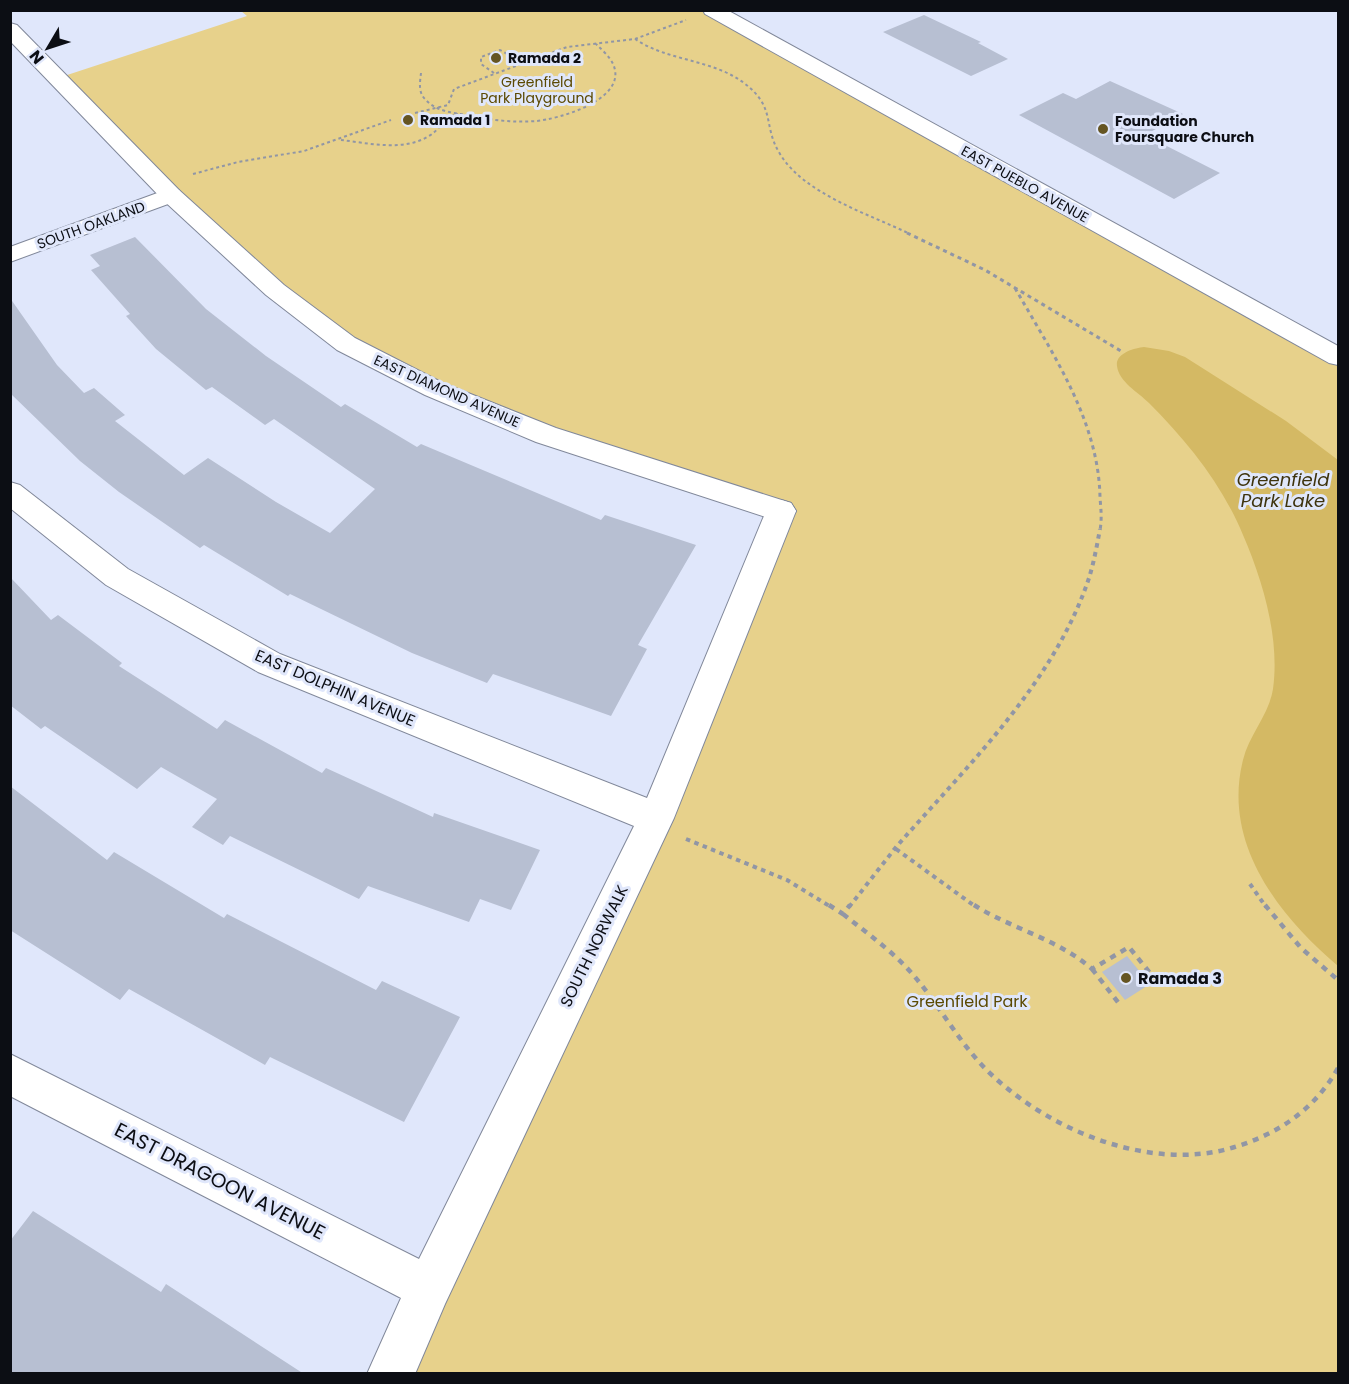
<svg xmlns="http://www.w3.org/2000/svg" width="1349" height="1384" font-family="Poppins,sans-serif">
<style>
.green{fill:#e7d18b}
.water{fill:#d4b964}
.building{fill:#b7bfd2}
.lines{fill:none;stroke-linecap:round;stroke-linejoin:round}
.street-casing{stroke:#81889a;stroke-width:2}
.secondary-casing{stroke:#81889a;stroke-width:2}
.path-far3{stroke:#9196a5;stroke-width:2;stroke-dasharray:3 3;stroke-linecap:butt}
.path-far2{stroke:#9196a5;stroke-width:3;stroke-dasharray:4 4;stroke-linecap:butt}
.path-far1{stroke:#9196a5;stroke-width:4;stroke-dasharray:4.5 4.5;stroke-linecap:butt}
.path{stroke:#9196a5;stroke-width:4.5;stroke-dasharray:6 6;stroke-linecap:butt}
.street{fill:#fff;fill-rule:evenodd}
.secondary{fill:#fff;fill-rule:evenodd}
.poi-dot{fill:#655522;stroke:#e0e7fb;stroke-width:2}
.labels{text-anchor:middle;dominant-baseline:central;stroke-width:6;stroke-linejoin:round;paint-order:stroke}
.far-poi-label{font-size:14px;font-weight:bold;fill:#0c0e14;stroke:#e0e7fb;text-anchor:start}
.far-park-label{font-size:14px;fill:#5b4902;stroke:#e0e7fb}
.far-street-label{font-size:14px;fill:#0c0e14;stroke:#e0e7fb}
.street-label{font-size:16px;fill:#0c0e14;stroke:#e0e7fb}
.poi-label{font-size:16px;font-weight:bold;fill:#0c0e14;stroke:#e0e7fb;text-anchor:start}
.park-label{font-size:16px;fill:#5b4902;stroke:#e0e7fb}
.water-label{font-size:18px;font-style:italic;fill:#3e330d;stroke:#e0e7fb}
.near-street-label{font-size:20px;fill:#0c0e14;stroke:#e0e7fb}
</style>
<rect width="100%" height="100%" fill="#e0e7fb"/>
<path class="green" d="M241,11H711L1338,357V1373H391L781,511L546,435L346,344L58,78L247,16Z"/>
<path class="water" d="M1144,347L1169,351L1185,357L1286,421L1338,460V966C1278,915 1222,843 1243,760C1249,735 1269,715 1273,689C1280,639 1263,581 1243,535C1222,484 1187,441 1149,403C1138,392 1119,382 1117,366C1115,353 1135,348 1144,347Z"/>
<path class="building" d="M924,15L981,42L978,43L1008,59L971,76L883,32Z
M1110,81L1183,114L1145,135L1220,173L1174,199L1019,115L1063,93L1076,99Z
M135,237L206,309L266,356L341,407L345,404L417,447L421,444L601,520L605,515L696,545L638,645L647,649L611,716L493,674L487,683L412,653L290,594L288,596L204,545L200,548L119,492L80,461L10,393V298L57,365L84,393L94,388L125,415L115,421L184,475L208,458L276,502L330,533L375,489L274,419L265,425L212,387L206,390L156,349L126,316L130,314L91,270L100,266L90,255Z
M10,577L51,620L58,615L122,663L119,666L217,729L225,720L322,773L326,768L433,817L434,813L540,850L511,910L480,899L469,922L368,886L359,899L230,836L223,845L192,827L217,799L161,767L137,789L45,726L41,729L10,705Z
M10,786L107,860L114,852L224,918L227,914L376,990L382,981L460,1017L404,1122L270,1057L265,1065L129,989L120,1000L10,930Z
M1127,956L1150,984L1125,1000L1102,972Z
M33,1211L161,1292L166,1284L304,1374H10V1241Z"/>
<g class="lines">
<g class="street-casing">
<path id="street" d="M703,10H727L1338,346V365L1329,363L705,14Z
M171,188L179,190L182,195L179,200L10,262V247Z
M10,482L20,485L128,569L280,654L647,798L766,511L771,503L781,500L791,503L796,511L674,818L445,1304L415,1374H367L401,1298L10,1096V1054L419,1259L634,826L258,672L106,585L10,508Z"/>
</g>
<g class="secondary-casing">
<path id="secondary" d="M10,23L17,25L179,190L284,285L355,338L443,383L556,428L791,503L796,511L791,519L781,522L536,442L425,395L337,350L266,295L163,200L10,41Z"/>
</g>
<path class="path-far3" d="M635,39C667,61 712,59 744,83C777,108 762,125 780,154C804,194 869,214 910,234
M421,73C420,82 418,92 425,99C435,111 453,113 467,115C490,120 513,123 536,121C559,119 621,101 615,70C613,59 603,51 596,44
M494,73L481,64V57L500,50L523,63
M415,113L448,105L454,89L567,47L635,39L686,20
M341,140C369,143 403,152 429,136C442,128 441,119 458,114
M193,174L238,162L304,151L391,120"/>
<path class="path-far2" d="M907,233L985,270L1121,351
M1015,288C1052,353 1099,421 1100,498C1101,509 1102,520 1100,530"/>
<path class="path-far1" d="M686,839L787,880L831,907
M896,849L976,907
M1250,884L1266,907
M849,907C865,887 881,866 897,846C968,765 1054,683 1089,578C1094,562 1097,545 1100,529"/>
<path class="path" d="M829,905L843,914L850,905
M974,905C1012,929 1058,939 1092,969L1129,947L1154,978
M1265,905L1301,948L1338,980
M843,914C868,934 894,952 915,977C942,1009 962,1048 994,1077C1053,1131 1147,1170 1228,1149C1275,1136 1314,1111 1338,1068
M1092,969L1121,1006"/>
<use href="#street" class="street"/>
<use href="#secondary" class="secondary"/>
</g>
<g class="poi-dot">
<circle cx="496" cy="58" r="6"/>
<circle cx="408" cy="120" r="6"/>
<circle cx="1103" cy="129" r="6"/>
<circle cx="1126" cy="978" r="6"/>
</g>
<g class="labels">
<g class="far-poi-label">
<text x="508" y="58">Ramada 2</text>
<text x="420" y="120">Ramada 1</text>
<text x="1115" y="121">Foundation<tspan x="1115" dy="16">Foursquare Church</tspan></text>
</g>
<g class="far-park-label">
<text x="537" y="82">Greenfield<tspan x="537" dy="16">Park Playground</tspan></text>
</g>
<g class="far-street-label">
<text transform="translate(1025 184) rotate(29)">EAST PUEBLO AVENUE</text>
<text transform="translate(91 225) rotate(-20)">SOUTH OAKLAND</text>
<text transform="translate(447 391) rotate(24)">EAST DIAMOND AVENUE</text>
</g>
<g class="street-label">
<text transform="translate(335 688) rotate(23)">EAST DOLPHIN AVENUE</text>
<text transform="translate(594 946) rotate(-64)">SOUTH NORWALK</text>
</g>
<g class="poi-label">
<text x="1138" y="978">Ramada 3</text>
</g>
<g class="park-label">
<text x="967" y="1001">Greenfield Park</text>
</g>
<g class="water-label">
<text x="1283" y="479">Greenfield<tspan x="1283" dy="21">Park Lake</tspan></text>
</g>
<g class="near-street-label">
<text transform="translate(220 1181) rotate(27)">EAST DRAGOON AVENUE</text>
</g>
</g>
<rect width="1349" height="1384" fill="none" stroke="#0c0e14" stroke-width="24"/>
<g transform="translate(48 48) rotate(231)" stroke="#e0e7fb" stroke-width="4.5" paint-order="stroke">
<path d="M0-4.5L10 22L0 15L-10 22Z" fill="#0c0e14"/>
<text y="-9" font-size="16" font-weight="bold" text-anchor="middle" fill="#0c0e14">N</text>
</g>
</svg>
